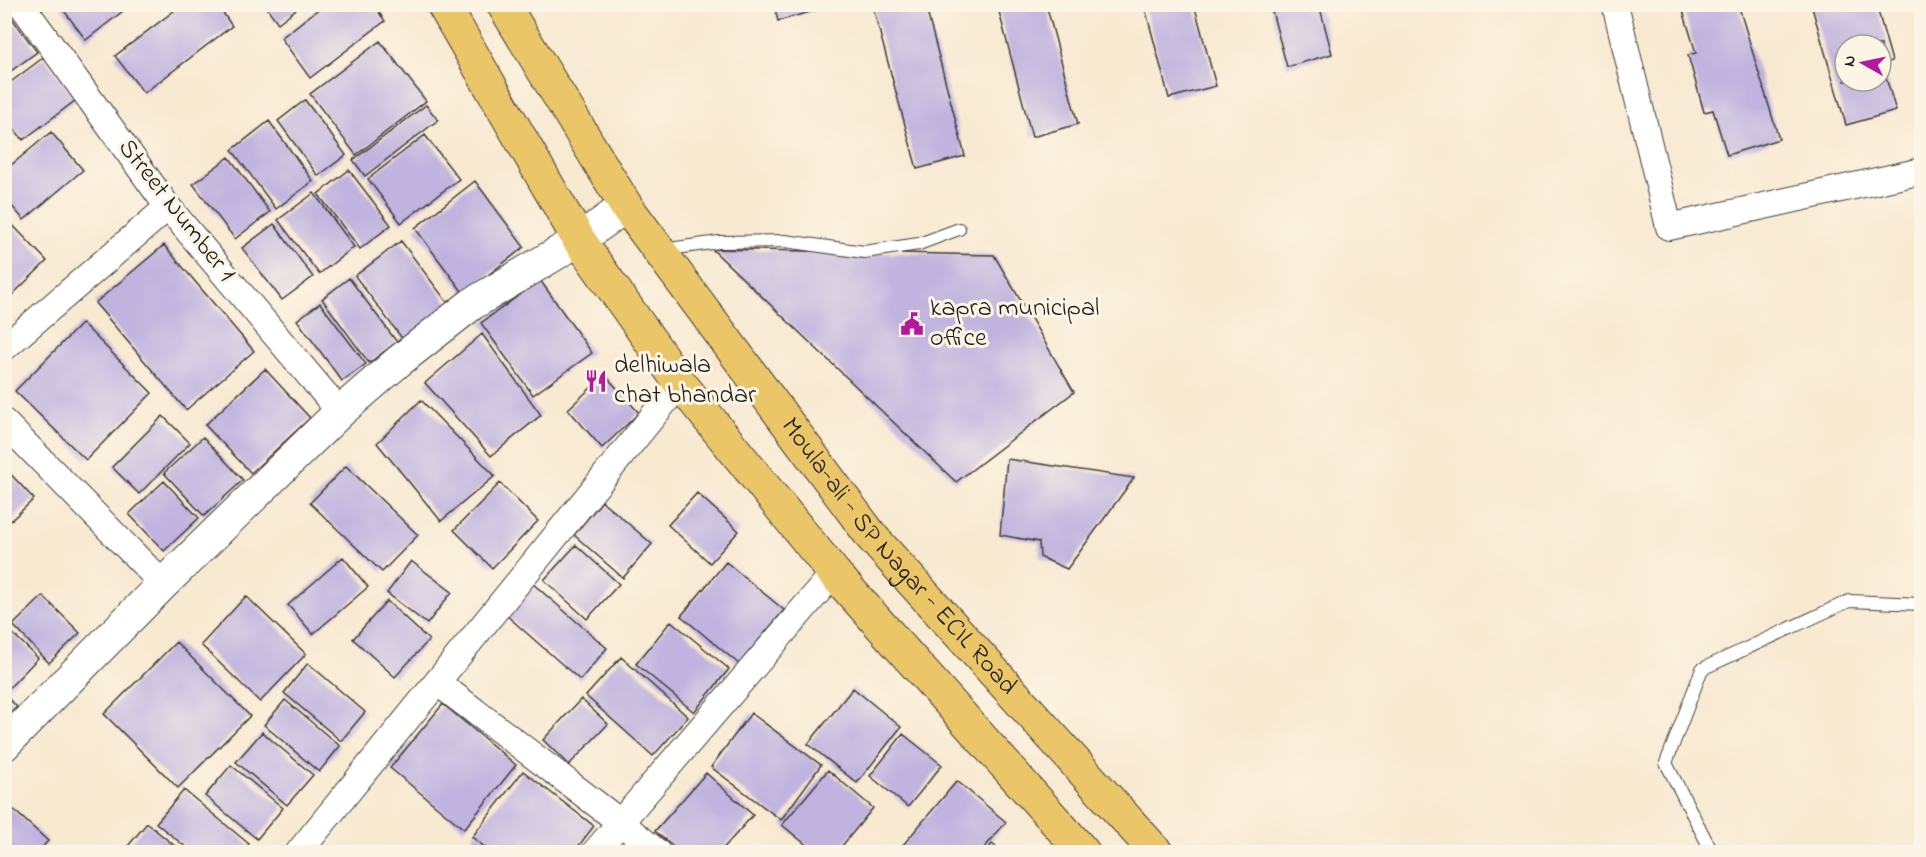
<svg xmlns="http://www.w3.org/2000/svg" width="1926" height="857" font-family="'Indie Flower',sans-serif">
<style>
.building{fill:#c0b3df;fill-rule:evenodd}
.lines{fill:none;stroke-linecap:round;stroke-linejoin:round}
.service-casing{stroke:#3d3b37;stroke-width:14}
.minor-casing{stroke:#3d3b37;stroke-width:28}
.tertiary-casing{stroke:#3d3b37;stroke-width:34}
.primary-casing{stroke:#3d3b37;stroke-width:35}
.service{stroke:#fff;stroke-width:12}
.minor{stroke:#fff;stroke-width:26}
.tertiary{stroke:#fff;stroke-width:32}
.primary{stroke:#ebc669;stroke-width:33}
.labels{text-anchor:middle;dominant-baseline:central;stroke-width:6;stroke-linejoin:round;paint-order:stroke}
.street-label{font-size:26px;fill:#1c1c1c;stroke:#fcf5e5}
.poi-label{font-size:26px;fill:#1c1c1c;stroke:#fcf5e5;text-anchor:start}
</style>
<rect width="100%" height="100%" fill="#fcf5e5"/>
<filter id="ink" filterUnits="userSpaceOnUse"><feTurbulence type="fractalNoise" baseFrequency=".0167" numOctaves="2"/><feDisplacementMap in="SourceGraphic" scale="12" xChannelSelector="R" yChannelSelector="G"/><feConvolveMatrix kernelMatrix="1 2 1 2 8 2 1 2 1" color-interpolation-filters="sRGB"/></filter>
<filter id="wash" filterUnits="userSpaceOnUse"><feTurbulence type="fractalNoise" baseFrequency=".008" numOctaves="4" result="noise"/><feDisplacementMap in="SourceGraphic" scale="24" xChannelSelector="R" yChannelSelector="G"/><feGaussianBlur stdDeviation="1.35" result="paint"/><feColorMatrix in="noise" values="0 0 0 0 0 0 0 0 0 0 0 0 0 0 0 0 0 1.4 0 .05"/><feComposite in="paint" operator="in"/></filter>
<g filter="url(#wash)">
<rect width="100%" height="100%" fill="#f8e9d1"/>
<g id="blocks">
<path class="building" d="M59,4H132L86,40Z
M183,4H217L232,26L144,93L115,56Z
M264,4H303L278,23Z
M325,4H373L385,21L310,78L281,38Z
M774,4H835V5L778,21Z
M872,4H925L965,156L917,169Z
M997,4H1046L1078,124L1032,137Z
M1144,4H1194L1216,86L1169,98Z
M1270,4H1319L1332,54L1287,67Z
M1681,4H1738L1779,139L1727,155L1713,110L1704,112L1688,55L1696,53Z
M1811,4H1865L1866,7L1876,4L1892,61L1882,64L1896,111L1846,125ZM1845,45H1881V81H1845Z
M6,10L37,52L4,76V11Z
M380,41L426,101L356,155L310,94Z
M44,57L76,100L23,140L4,116V87Z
M305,100L346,155L318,176L278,121Z
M426,105L438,120L365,176L353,160Z
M269,121L313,181L276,209L232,150Z
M4,123L13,135L4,142Z
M51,132L83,170L24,220L4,197V171Z
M425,135L459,179L401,223L368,179Z
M229,157L270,212L235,239L193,184Z
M349,170L391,225L360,249L318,194Z
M475,181L524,247L464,294L415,228Z
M314,193L354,247L319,274L278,220Z
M5,217L47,261L9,298L5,294Z
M274,224L313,277L282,300L242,248Z
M401,241L450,306L404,341L355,276Z
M164,245L254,351L186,410L95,303Z
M712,249L994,255L1074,392L956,482Z
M349,278L397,342L369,363L322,299Z
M540,280L592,353L533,395L481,323Z
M320,303L366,364L342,381L297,320Z
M82,323L152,393L86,460L15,391Z
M482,334L541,415L491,456L425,383Z
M265,369L310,418L251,473L205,425Z
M605,375L639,413L602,448L568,409Z
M421,400L495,476L441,521L377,443Z
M163,416L190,443L139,494L112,467Z
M203,437L243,480L204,516L164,473Z
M1007,459L1134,478L1067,569L1040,557L1039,542L1000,535Z
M346,466L418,535L382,572L310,503Z
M4,467L34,499L4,527Z
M164,481L199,518L164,551L129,514Z
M500,483L538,521L492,568L454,530Z
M697,493L739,531L710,563L668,525Z
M602,501L652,544L623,578L574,535Z
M576,545L619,584L587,619L544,580Z
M343,557L368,587L313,634L288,605Z
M411,561L452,592L427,624L387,593Z
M726,562L784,610L739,664L681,616Z
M532,583L607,648L580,680L505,614Z
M43,596L80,633L49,663L13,625Z
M246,596L306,654L260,702L201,645Z
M387,601L429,640L395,677L353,639Z
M671,621L729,669L694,712L636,664Z
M4,625L38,658L8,689L4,686Z
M176,642L250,716L178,788L104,714Z
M621,657L688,717L653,756L586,696Z
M308,663L365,712L341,741L284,693Z
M853,688L901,727L857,783L808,744Z
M4,694L17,707L4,719Z
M581,699L608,724L569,765L543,740Z
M285,700L340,746L319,772L264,725Z
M443,704L516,765L464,829L390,768Z
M751,713L821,765L781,820L711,767Z
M262,732L313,775L287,805L236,762Z
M903,734L942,765L908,807L870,776Z
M231,765L283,808L257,839L205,796Z
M828,770L873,808L837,852H815L782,825Z
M523,771L594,826L574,852H491L472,837Z
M706,773L753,815L720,852H679L655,831Z
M957,781L1006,822L981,852H897Z
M184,790L249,844L242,852H192L156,823Z
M4,801L48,841L38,852H4Z
M147,823L182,852H123Z
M992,844L1003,852H986Z"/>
</g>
</g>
<g filter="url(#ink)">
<use href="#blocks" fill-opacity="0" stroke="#3d3b37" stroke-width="1.5"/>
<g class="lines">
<g class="service-casing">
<path id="service" d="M662,250L719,242L785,241L864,252L919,244L959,229
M1712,852L1666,763L1702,669L1849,601L1922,604"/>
</g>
<g class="minor-casing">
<path id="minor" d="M21,4L168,207L340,412
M1615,4L1669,227L1922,171
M4,348L168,207
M4,422L163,584
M438,683L620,822L657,852
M299,852L680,383
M595,852L834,573"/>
</g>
<g class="tertiary-casing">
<path id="tertiary" d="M4,745L163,584L340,412L399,361L472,304L579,240L626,206"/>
</g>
<g class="primary-casing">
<g id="primary">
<path d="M443,4L579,240L680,383L834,573L1083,852"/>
<path id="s1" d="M503,4L626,206L872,537L1156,852"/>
</g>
</g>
<use href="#service" class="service"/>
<use href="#minor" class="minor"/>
<use href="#tertiary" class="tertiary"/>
<use href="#primary" class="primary"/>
</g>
</g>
<defs>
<g id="civic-bare" transform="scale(1.8)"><path d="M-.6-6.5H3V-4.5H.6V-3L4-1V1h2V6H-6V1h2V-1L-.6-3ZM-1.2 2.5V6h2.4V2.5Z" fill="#b5179e" stroke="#fcf5e5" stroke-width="2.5" paint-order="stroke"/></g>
<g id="restaurant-bare" transform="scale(1.8)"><path d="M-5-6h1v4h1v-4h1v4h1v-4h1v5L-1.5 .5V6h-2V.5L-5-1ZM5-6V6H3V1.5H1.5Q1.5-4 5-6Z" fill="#b5179e" stroke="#fcf5e5" stroke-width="2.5" paint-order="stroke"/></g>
</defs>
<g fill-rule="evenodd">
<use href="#civic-bare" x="912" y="324"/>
<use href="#restaurant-bare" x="596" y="381"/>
</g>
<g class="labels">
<g class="street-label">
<text transform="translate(176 211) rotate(52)">Street Number 1</text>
<text stroke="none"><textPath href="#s1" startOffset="681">Moula-ali - SP Nagar - ECIL Road</textPath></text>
</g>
<g class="poi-label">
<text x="930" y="309">kapra municipal<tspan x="930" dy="30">office</tspan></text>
<text x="614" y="366">delhiwala<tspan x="614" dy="30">chat bhandar</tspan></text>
</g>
</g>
<rect width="1926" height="857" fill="none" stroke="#fcf5e5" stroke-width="24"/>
<g transform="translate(1863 63) rotate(279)"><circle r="28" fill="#fcf5e5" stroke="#a29e95" stroke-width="1.5"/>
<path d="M0-4.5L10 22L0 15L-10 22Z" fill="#b5179e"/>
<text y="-9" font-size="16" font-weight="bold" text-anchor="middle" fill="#1c1c1c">N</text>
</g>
</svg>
